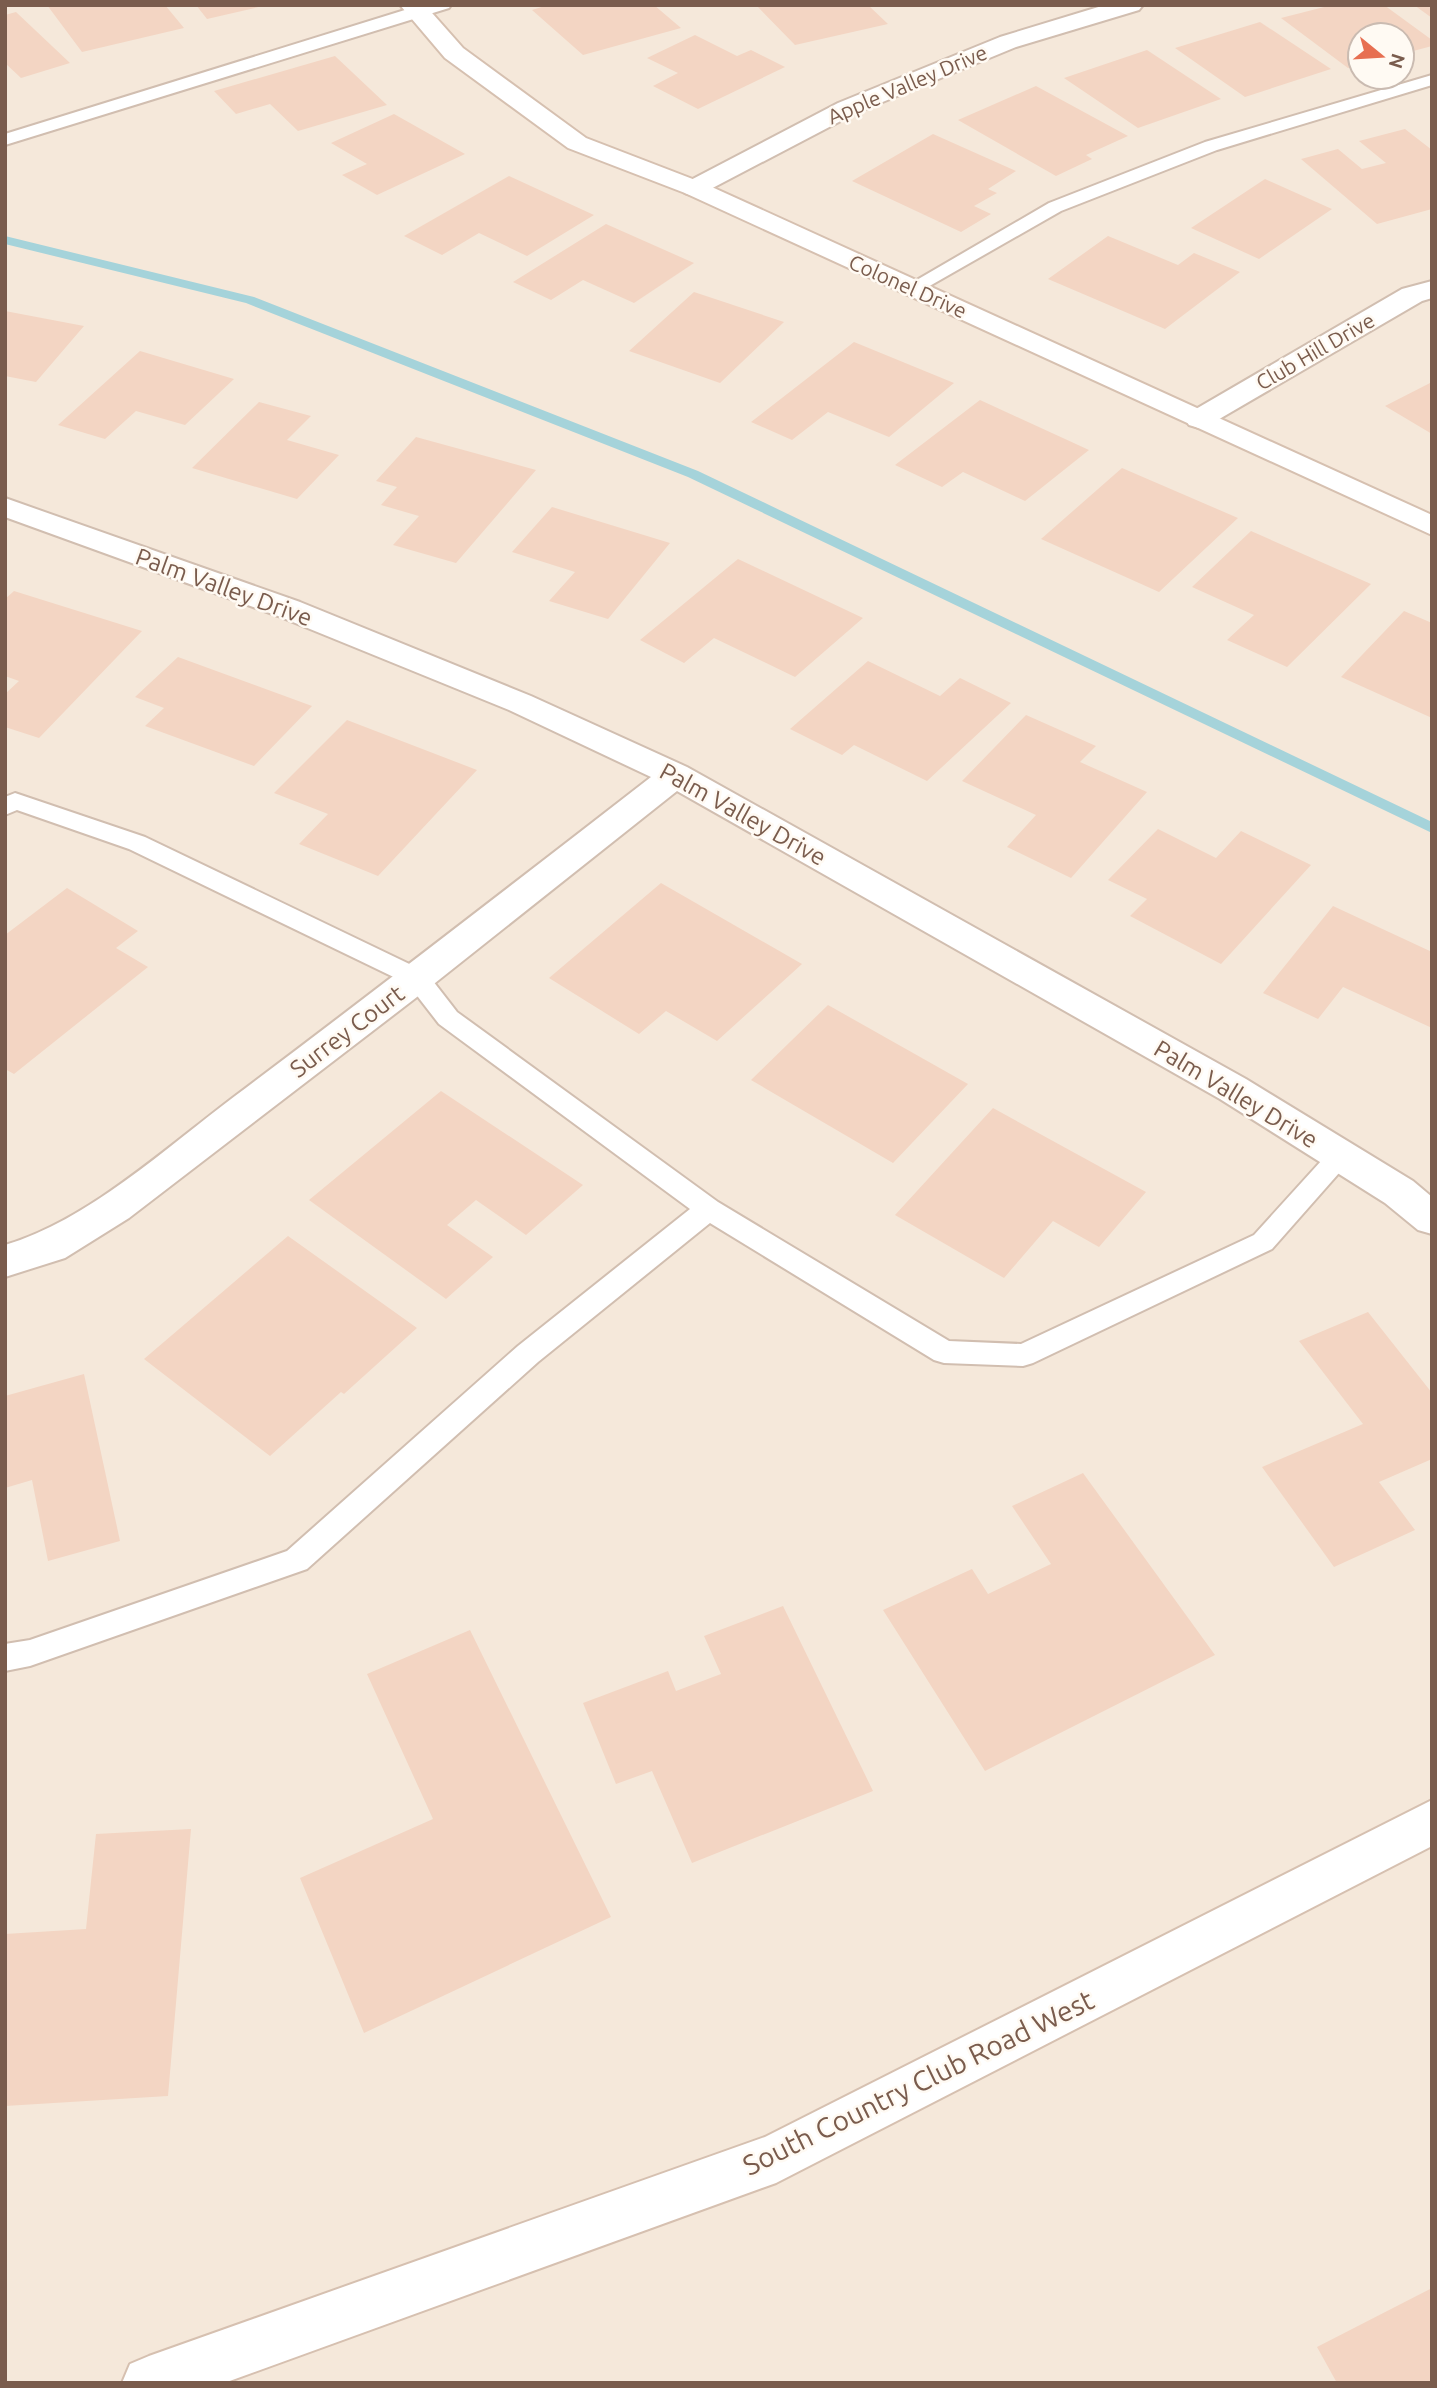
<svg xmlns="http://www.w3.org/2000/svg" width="1437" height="2388" font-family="Ubuntu,sans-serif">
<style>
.residential{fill:#f5e8da;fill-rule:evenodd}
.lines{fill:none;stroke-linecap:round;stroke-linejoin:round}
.stream{fill:#a5d3da;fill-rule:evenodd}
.building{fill:#f3d5c3}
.lane-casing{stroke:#d1beb0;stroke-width:4}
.street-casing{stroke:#d1beb0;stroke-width:4}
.secondary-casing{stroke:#d6c0b0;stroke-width:4}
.lane{fill:#fff;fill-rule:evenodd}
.street{fill:#fff;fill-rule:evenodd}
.secondary{fill:#fff;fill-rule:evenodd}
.labels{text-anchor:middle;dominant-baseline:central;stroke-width:5;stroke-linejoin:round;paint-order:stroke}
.far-street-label{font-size:21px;fill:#7a5c4d;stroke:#fffaf3}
.street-label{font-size:24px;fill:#7a5c4d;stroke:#fffaf3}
.near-street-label{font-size:28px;fill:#7a5c4d;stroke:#fffaf3}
</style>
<rect width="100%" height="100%" fill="#fdf6ec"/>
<path class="residential" d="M5,5H1432V2383H5ZM1360,35H1402V77H1360Z"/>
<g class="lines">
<path class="stream" d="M5,236L254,297L698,471L1432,822V833L688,477L246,303L5,244Z"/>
</g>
<path class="building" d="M47,5H165L184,28L82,52Z
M196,5H263V6L207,19Z
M548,5H654L681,28L583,55L532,10Z
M756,5H868L888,24L795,45Z
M1332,5H1384L1432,40V46L1402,54V35H1360V65L1348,68L1281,18Z
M1414,5H1432V18Z
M16,12L70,63L21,78L5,63V15Z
M1260,22L1331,69L1245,97L1175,48Z
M695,35L737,56L751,50L785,67L698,109L653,86L678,73L647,58Z
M1147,50L1221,99L1138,128L1064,78Z
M335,56L387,105L298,131L270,104L236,114L214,91Z
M1036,86L1128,136L1086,155L1092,159L1056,176L958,120Z
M394,114L465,154L377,195L342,175L367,164L331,143Z
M1405,129L1432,150V209L1377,224L1301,159L1338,149L1362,169L1386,163L1359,141Z
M933,134L1016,171L988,189L997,193L974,206L991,214L961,232L852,181Z
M509,176L594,215L527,256L479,233L442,255L404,236Z
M1265,179L1332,209L1259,259L1191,228Z
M606,224L694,263L634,303L583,280L551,300L513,282Z
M1108,236L1178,265L1194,253L1240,272L1165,329L1048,279Z
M694,292L784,322L720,383L629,351Z
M5,311L84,326L36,382L5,376Z
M854,342L954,383L889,437L828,412L792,440L751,422Z
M140,351L234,379L185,425L136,411L105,439L58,425Z
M1432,382V434L1385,406Z
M980,400L1089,450L1025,501L963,472L942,487L895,465Z
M259,402L311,416L287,440L339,455L297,499L192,468Z
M416,437L536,470L456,563L393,545L419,516L381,505L397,487L376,481Z
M1122,468L1238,518L1159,592L1041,539Z
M552,507L670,543L608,619L549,601L575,572L512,552Z
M1251,531L1371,584L1287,667L1227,640L1254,615L1192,587Z
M738,559L863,618L795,677L714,638L684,663L640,640Z
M14,591L142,631L39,738L5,727V694L19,681L5,676V599Z
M1404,611L1432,623V718L1341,677Z
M178,657L312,706L254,766L145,726L164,708L135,697Z
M868,661L940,696L960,678L1011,703L927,781L854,745L842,755L790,729Z
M1026,715L1096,746L1080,762L1147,792L1071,878L1007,847L1036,815L962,781Z
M347,720L477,770L378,876L299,844L328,814L274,793Z
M1158,829L1216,858L1241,831L1311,865L1221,964L1130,916L1147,899L1108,880Z
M661,883L802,964L717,1041L666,1011L639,1034L549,978Z
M67,888L138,931L116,948L148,967L14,1074L5,1069V935Z
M1333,906L1432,952V1028L1343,987L1318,1019L1263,993Z
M828,1005L968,1084L893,1163L751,1080Z
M441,1091L583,1185L526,1235L476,1200L447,1225L493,1257L446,1299L309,1200Z
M993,1108L1146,1192L1099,1247L1053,1221L1004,1278L895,1215Z
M288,1236L417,1328L344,1394L341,1392L270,1456L144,1359Z
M1368,1312L1432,1393V1459L1379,1482L1415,1530L1334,1567L1262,1467L1363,1424L1299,1341Z
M84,1374L120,1541L48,1561L32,1480L5,1488V1396Z
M1083,1473L1215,1655L985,1771L883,1610L972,1569L988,1594L1051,1564L1012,1506Z
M783,1606L873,1791L692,1863L652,1771L616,1784L583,1703L668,1671L676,1691L721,1674L704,1636Z
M470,1630L611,1917L364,2033L300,1878L433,1819L367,1674Z
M191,1829L168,2096L5,2106V1934L86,1929L96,1834Z
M1432,2288V2383H1337L1317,2347Z"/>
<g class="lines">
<g class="lane-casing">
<path id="lane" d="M421,5H451L449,8L5,145V134Z
M1432,75V85L1217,150L1061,211L919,292H905L903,288L1049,203L1205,142Z
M15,793L145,837L426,972L457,1012L718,1202L949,1341L1021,1344L1254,1235L1332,1149L1341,1146L1350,1149L1354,1156L1272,1249L1033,1363L1023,1366L944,1363L934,1360L710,1223L538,1362L307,1569L30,1666L5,1671V1644L30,1640L287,1551L518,1346L690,1209L439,1024L408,984L129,849L17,810L5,815V797Z"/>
</g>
<g class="street-casing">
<path id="street" d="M1105,5H1143L1139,10L1016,47L856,113L703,193L694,196L685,193L681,188L685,183L838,103L1000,37Z
M1432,281V298L1422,301L1209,425L1199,428L1189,425L1185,419L1189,413L1402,289Z
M5,498L300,602L531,696L687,767L1246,1079L1413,1181L1432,1197V1234L1418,1230L1385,1203L1220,1099L677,791L430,987L129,1218L65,1258L5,1277V1245C87,1221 166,1148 235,1096C375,991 513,884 651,777L509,710L278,616L5,517Z"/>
</g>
<g class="secondary-casing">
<path id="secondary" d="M400,5H425L463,48L586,138L703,183L1432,515V535L685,193L568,148L445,58Z
M1432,1800V1846L776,2183L224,2383H122L130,2364L149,2356L765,2137Z"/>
</g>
<use href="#lane" class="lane"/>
<use href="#street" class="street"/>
<use href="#secondary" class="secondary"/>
</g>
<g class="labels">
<g class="far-street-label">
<text transform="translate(907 84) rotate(-23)">Apple Valley Drive</text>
<text transform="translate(908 286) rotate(24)">Colonel Drive</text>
<text transform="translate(1315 351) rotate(-30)">Club Hill Drive</text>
</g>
<g class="street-label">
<text transform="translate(224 587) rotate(20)">Palm Valley Drive</text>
<text transform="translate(743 814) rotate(29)">Palm Valley Drive</text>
<text transform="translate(347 1031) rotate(-37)">Surrey Court</text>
<text transform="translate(1236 1094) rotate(31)">Palm Valley Drive</text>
</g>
<g class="near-street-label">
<text transform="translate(918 2082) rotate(-26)">South Country Club Road West</text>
</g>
</g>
<rect width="1437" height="2388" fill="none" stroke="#7a5c4d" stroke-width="14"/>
<g transform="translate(1381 56) rotate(108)"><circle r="33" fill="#fffaf3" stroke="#cabbb1" stroke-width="2"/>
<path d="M0-5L12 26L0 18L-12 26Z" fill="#e76f51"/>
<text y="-10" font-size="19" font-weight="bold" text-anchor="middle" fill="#7a5c4d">N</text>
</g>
</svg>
